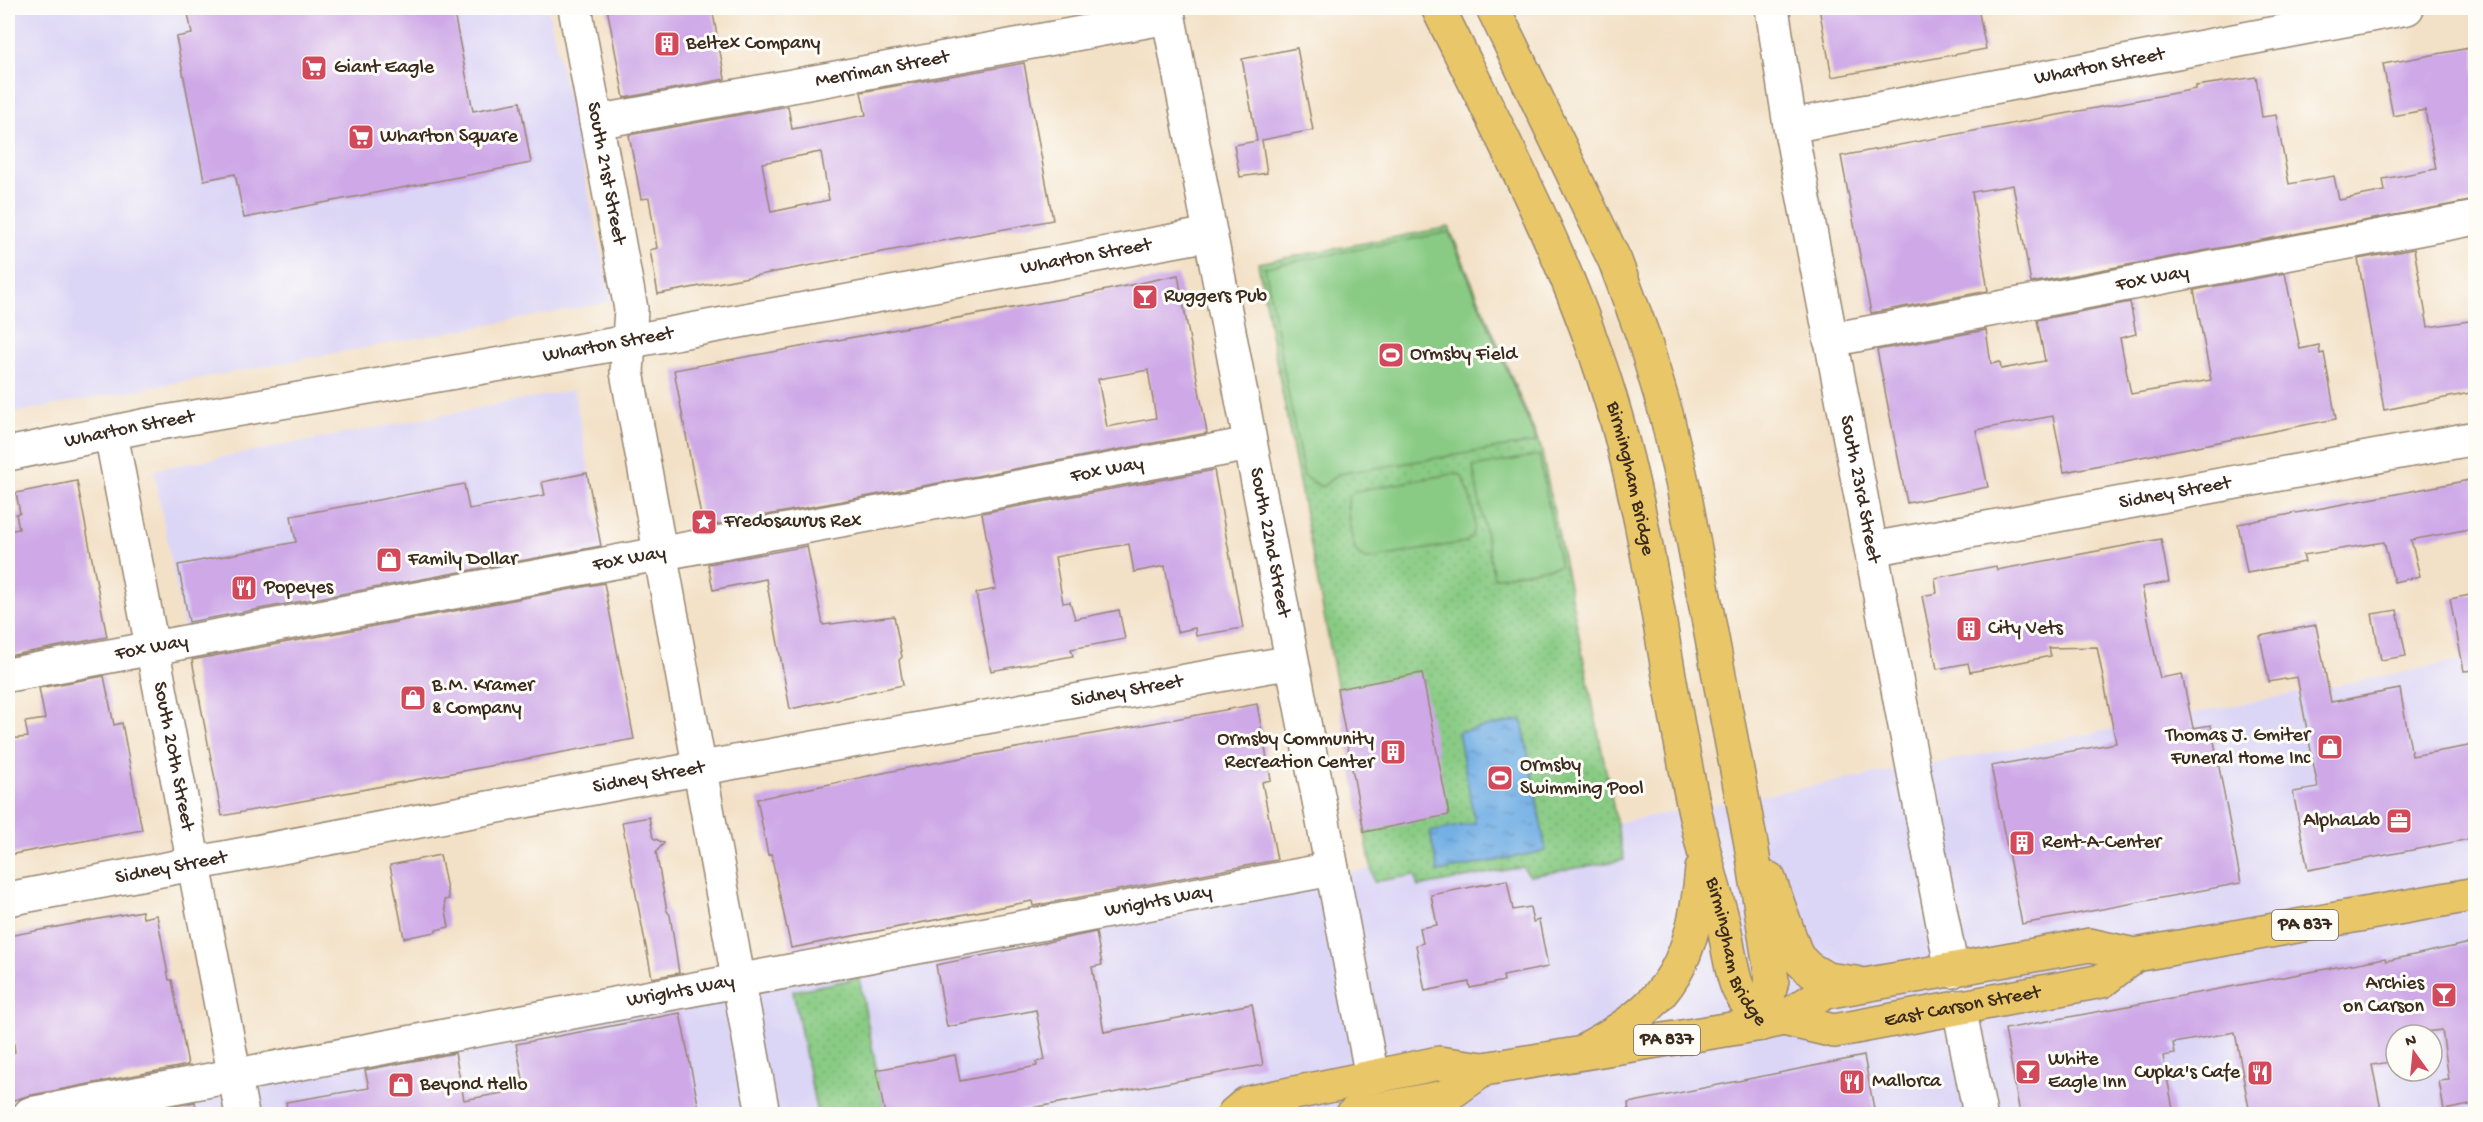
<svg xmlns="http://www.w3.org/2000/svg" width="2483" height="1122" font-family="'Gochi Hand',sans-serif">
<style>
.built{fill:#dcd6f6;fill-rule:evenodd}
.green{fill:url(#green-dots);stroke:#627a51;stroke-width:1.5}
.pitch{fill:#89cb84;stroke:#627a51;stroke-width:1.5}
.water{fill:url(#water-ripples);stroke:#586d82;stroke-width:1.5}
.building{fill:#cea8e7;fill-rule:evenodd}
.lines{fill:none;stroke-linecap:round;stroke-linejoin:round}
.street-casing{stroke:#978672;stroke-width:36}
.primary-casing{stroke:#978672;stroke-width:36}
.street{stroke:#fff;stroke-width:33}
.primary{stroke:#e9c769;stroke-width:33}
.labels{text-anchor:middle;dominant-baseline:central;stroke-width:6;stroke-linejoin:round;paint-order:stroke}
.shield{fill:#fdfcf7;stroke:#75695f;stroke-width:1.5}
.shield-label{font-size:18px;font-weight:bold;fill:#3b2a1e}
.poi-label{font-size:20px;fill:#3b2a1e;stroke:#fdfcf7;text-anchor:start}
.street-label{font-size:20px;fill:#3b2a1e;stroke:#fdfcf7}
</style>
<defs>
<pattern id="green-dots" width="8" height="8" patternUnits="userSpaceOnUse" patternTransform="scale(1.5)"><rect width="8" height="8" fill="#89cb84"/><path d="M2 2h.1M6 6h.1" fill="none" stroke="#77ae72" stroke-width="1.8" stroke-linecap="round"/></pattern>
<pattern id="water-ripples" width="26" height="14" patternUnits="userSpaceOnUse" patternTransform="scale(1.5)"><rect width="26" height="14" fill="#74b0e5"/><path d="M2 4q2-2 4 0t4 0M15 11q2-2 4 0t4 0" fill="none" stroke="#608fb9"/></pattern>
</defs>
<rect width="100%" height="100%" fill="#fdfcf7"/>
<filter id="ink" filterUnits="userSpaceOnUse"><feTurbulence type="fractalNoise" baseFrequency=".0167" numOctaves="2"/><feDisplacementMap in="SourceGraphic" scale="12" xChannelSelector="R" yChannelSelector="G"/><feConvolveMatrix kernelMatrix="1 2 1 2 8 2 1 2 1" color-interpolation-filters="sRGB"/></filter>
<filter id="wash" filterUnits="userSpaceOnUse"><feTurbulence type="fractalNoise" baseFrequency=".008" numOctaves="4" result="noise"/><feDisplacementMap in="SourceGraphic" scale="24" xChannelSelector="R" yChannelSelector="G"/><feGaussianBlur stdDeviation="1.35" result="paint"/><feColorMatrix in="noise" values="0 0 0 0 0 0 0 0 0 0 0 0 0 0 0 0 0 1.4 0 .05"/><feComposite in="paint" operator="in"/></filter>
<g filter="url(#wash)">
<rect width="100%" height="100%" fill="#f3e1c7"/>
<path class="built" d="M8,8H548L612,302L8,414Z
M574,390L605,556L185,636L154,470Z
M2475,658V1114H77L886,959L2032,745ZM2396,1035H2432V1071H2396Z"/>
<path class="green" d="M1449,227L1541,448L1624,860L1530,876L1522,867L1418,887L1415,875L1374,882L1258,263Z
M859,978L885,1114H817L793,991Z"/>
<path class="pitch" d="M1449,232L1537,442L1338,474L1322,487L1304,477L1265,267Z
M1539,455L1560,566L1494,578L1473,467Z
M1452,474L1461,475C1468,485 1477,519 1474,530C1473,536 1470,538 1466,542L1369,559C1367,559 1361,557 1360,556C1351,549 1346,506 1349,496L1356,491Z"/>
<path class="water" d="M1522,720L1546,851L1438,872L1430,832L1475,823L1458,732Z"/>
<g id="blocks">
<path class="building" d="M187,8H453L473,111L520,102L531,163L244,218L235,174L204,180L176,37L192,34Z
M607,8H712L725,79L624,98Z
M1819,8H1978L1986,49L1832,77Z
M2475,47V200L2031,283L2013,185L1972,192L1988,291L1871,313L1841,156L2196,89V86L2256,77L2262,117L2276,115L2289,184L2334,176L2339,200L2385,191L2383,179L2436,169L2425,110L2393,116L2383,64Z
M1297,48L1313,130L1262,140L1267,173L1240,177L1234,145L1257,141L1242,59Z
M1024,63L1053,220L658,294L650,250L657,248L649,198L641,199L629,135L788,106L792,129L866,115L861,92ZM821,152L829,200L771,212L762,163Z
M2414,249L2428,327L2469,321L2473,343H2475V392L2384,410L2358,259Z
M2285,273L2300,349L2319,345L2320,354L2324,353L2336,419L2064,472L2053,416L1976,430L1988,487L1907,503L1877,350L1986,330L1991,364L2000,362L2001,369L2045,361L2037,320L2130,302L2136,334L2120,338L2131,394L2160,389L2211,380L2194,290Z
M1178,275L1207,433L703,527L674,370L1083,295ZM1148,370L1156,418L1107,427L1098,379Z
M1214,470L1243,628L1196,636L1195,628L1177,632L1165,566L1134,572L1129,544L1086,551L1055,557L1063,603L1070,602L1075,619L1119,610L1125,639L1071,649L1073,656L991,671L976,593L996,589L982,513Z
M587,473L601,546L189,622L178,565L296,542L291,516L464,484L469,509L545,495L542,482Z
M2475,479V528L2411,540L2420,576L2394,582L2384,542L2303,555L2305,562L2247,573L2238,524Z
M77,481L107,637L8,656V531L19,529L16,514L20,513L16,493Z
M2161,539L2169,582L2142,587L2158,670L2160,678L2182,674L2193,728L2211,725L2241,883L2022,924L1991,766L2116,743L2097,647L2049,648L2051,656L1970,672L1968,663L1937,669L1922,596L1937,593L1935,578L1996,566L1997,570Z
M807,546L823,625L894,616L902,657L899,660L903,685L790,709L766,579L713,590L708,564Z
M604,583L634,739L222,816L192,660Z
M2475,594V670L2464,671L2450,599Z
M2397,610L2406,656L2381,660L2372,614Z
M2316,625L2331,702L2400,689L2412,756L2475,745V838L2308,870L2293,792L2318,788L2297,677L2269,682L2260,636Z
M1422,673L1449,815L1364,832L1337,689Z
M104,676L114,725L122,723L142,830L8,855V739L28,737L25,722L45,719L39,688Z
M1257,704L1271,780L1262,782L1277,860L1033,906L1032,901L791,948L771,854L768,855L757,799L912,767Z
M649,817L653,838L664,843L656,852L667,911L670,915L679,973L652,978L622,822Z
M440,855L449,899L444,900L449,927L436,930V932L404,938L390,865Z
M1507,880L1513,910L1530,907L1533,922L1539,920L1548,967L1503,976L1504,981L1470,988L1469,982L1425,991L1416,945L1423,943L1420,928L1437,925L1431,895Z
M142,911L143,918L157,915L169,980H172L188,1065L27,1096L8,1102V1054L15,1052L8,1006V936Z
M1096,932L1102,965L1092,967L1104,1032L1252,1004L1263,1065L999,1114H885L876,1070L955,1055L960,1081L1037,1066L1036,1062L1045,1060L1036,1010L947,1027L936,965Z
M2475,942V1104L2444,1110L2439,1081L2449,1080L2442,1030L2396,1035L2392,1038L2396,1061L2372,1065L2382,1114H2250L2235,1032L2173,1043L2175,1054L2163,1056L2174,1114H2020L2005,1029L2385,958L2386,961Z
M680,1013L700,1114H288L286,1102L369,1088L365,1070L455,1053L464,1100L525,1089L516,1044Z
M1864,1056L1875,1114H1629L1628,1103Z
M195,1102L197,1114H171L169,1107Z"/>
</g>
</g>
<g filter="url(#ink)">
<use href="#blocks" fill-opacity="0" stroke="#978672" stroke-width="1.5"/>
<g class="lines">
<g class="street-casing">
<g id="street">
<path id="s1" d="M575,8L631,309L627,372L763,1114"/>
<path id="s2" d="M1167,8L1372,1077"/>
<path id="s3" d="M1772,8L1790,126L1952,971"/>
<path id="s4" d="M596,122L1168,17"/>
<path id="s5" d="M1790,126L2407,8"/>
<path id="s6" d="M1830,340L2476,218"/>
<path id="s7" d="M111,434L242,1114"/>
<path id="s8" d="M8,454L148,425L594,348L1210,234"/>
<path id="s9" d="M1872,549L2476,438"/>
<path id="s10" d="M8,675L1250,444"/>
<path id="s11" d="M8,899L641,779L1292,662"/>
<path d="M1959,1007L1980,1114"/>
<path id="s12" d="M30,1114L1332,869"/>
</g>
</g>
<g class="primary-casing">
<g id="primary">
<path id="s13" d="M1438,8C1508,150 1584,289 1623,444C1663,599 1675,761 1721,914C1727,935 1730,971 1738,988C1744,1001 1754,1012 1762,1024"/>
<path d="M1493,8L1615,261L1643,336L1667,417L1683,486L1751,844L1772,980L1762,1024"/>
<path d="M1769,879L1797,957L1808,968L1827,979L1856,983"/>
<path id="s14" d="M1783,1019L1834,1031L2102,981L2135,955"/>
<path d="M1591,1046C1673,1002 1693,959 1702,869"/>
<path d="M1234,1114L1247,1103L1439,1063L1484,1069L1762,1024L1783,1019L1825,992L2090,945L2135,955L2476,894"/>
<path d="M1353,1114L1445,1097L1484,1069"/>
</g>
</g>
<use href="#street" class="street"/>
<use href="#primary" class="primary"/>
</g>
</g>
<defs>
<g id="building-square" transform="scale(1.35)"><rect x="-9" y="-9" width="18" height="18" rx="4" fill="#d1495b" stroke="#fdfcf7"/><path d="M-4-6H4V6H1V3H-1V6H-4ZM-2.5-4.3h1.7v1.8h-1.7ZM.8-4.3h1.7v1.8H.8ZM-2.5-1h1.7V.8h-1.7ZM.8-1h1.7V.8H.8Z" fill="#fff"/></g>
<g id="supermarket-square" transform="scale(1.35)"><rect x="-9" y="-9" width="18" height="18" rx="4" fill="#d1495b" stroke="#fdfcf7"/><path d="M-6-5.5h2.5l.6 2H6L4.5 2H-2.5L-4.4-4H-6ZM-1.5 3.2a1.3 1.3 0 1 0 .1 0ZM3 3.2a1.3 1.3 0 1 0 .1 0Z" fill="#fff"/></g>
<g id="bar-square" transform="scale(1.35)"><rect x="-9" y="-9" width="18" height="18" rx="4" fill="#d1495b" stroke="#fdfcf7"/><path d="M-6-5H6L.8 .8V4.5H3.5V6h-7V4.5H-.8V.8Z" fill="#fff"/></g>
<g id="stadium-square" transform="scale(1.35)"><rect x="-9" y="-9" width="18" height="18" rx="4" fill="#d1495b" stroke="#fdfcf7"/><path d="M0-5a6.5 5 0 1 0 0 10a6.5 5 0 1 0 0-10ZM-3.5-1.8h7v3.6h-7Z" fill="#fff"/></g>
<g id="sight-square" transform="scale(1.35)"><rect x="-9" y="-9" width="18" height="18" rx="4" fill="#d1495b" stroke="#fdfcf7"/><path d="M0-6L1.8-2.2L6-1.7L2.9 1.2L3.7 5.4L0 3.3L-3.7 5.4L-2.9 1.2L-6-1.7L-1.8-2.2Z" fill="#fff"/></g>
<g id="shop-square" transform="scale(1.35)"><rect x="-9" y="-9" width="18" height="18" rx="4" fill="#d1495b" stroke="#fdfcf7"/><path d="M-5-2.5h2.3a2.7 3.5 0 0 1 5.4 0H5L5.5 6h-11ZM-1.5-2.5h3a1.5 2.3 0 0 0-3 0Z" fill="#fff"/></g>
<g id="restaurant-square" transform="scale(1.35)"><rect x="-9" y="-9" width="18" height="18" rx="4" fill="#d1495b" stroke="#fdfcf7"/><path d="M-5-6h1v4h1v-4h1v4h1v-4h1v5L-1.5 .5V6h-2V.5L-5-1ZM5-6V6H3V1.5H1.5Q1.5-4 5-6Z" fill="#fff"/></g>
<g id="office-square" transform="scale(1.35)"><rect x="-9" y="-9" width="18" height="18" rx="4" fill="#d1495b" stroke="#fdfcf7"/><path d="M-6-3h4V-5.5h4V-3h4V5H-6ZM-1-4.5V-3h2v-1.5ZM-6 0V1H6V0Z" fill="#fff"/></g>
</defs>
<g fill-rule="evenodd">
<use href="#building-square" x="667" y="44"/>
<use href="#supermarket-square" x="314" y="68"/>
<use href="#supermarket-square" x="361" y="137"/>
<use href="#bar-square" x="1145" y="297"/>
<use href="#stadium-square" x="1391" y="355"/>
<use href="#sight-square" x="704" y="522"/>
<use href="#shop-square" x="389" y="560"/>
<use href="#restaurant-square" x="244" y="588"/>
<use href="#building-square" x="1969" y="629"/>
<use href="#shop-square" x="413" y="698"/>
<use href="#shop-square" x="2330" y="747"/>
<use href="#building-square" x="1393" y="752"/>
<use href="#stadium-square" x="1500" y="778"/>
<use href="#office-square" x="2399" y="821"/>
<use href="#building-square" x="2022" y="843"/>
<use href="#bar-square" x="2444" y="995"/>
<use href="#bar-square" x="2028" y="1072"/>
<use href="#restaurant-square" x="2260" y="1073"/>
<use href="#restaurant-square" x="1852" y="1082"/>
<use href="#shop-square" x="401" y="1085"/>
</g>
<g class="labels">
<g class="shield">
<rect x="2272" y="910" width="66" height="30" rx="4.5"/>
<rect x="1634" y="1025" width="66" height="30" rx="4.5"/>
</g>
<g class="shield-label">
<text x="2305" y="925">PA 837</text>
<text x="1667" y="1040">PA 837</text>
</g>
<g class="poi-label">
<text x="686" y="44">Beltex Company</text>
<text x="334" y="68">Giant Eagle</text>
<text x="380" y="137">Wharton Square</text>
<text x="1164" y="297">Ruggers Pub</text>
<text x="1410" y="355">Ormsby Field</text>
<text x="724" y="522">Fredosaurus Rex</text>
<text x="408" y="560">Family Dollar</text>
<text x="264" y="588">Popeyes</text>
<text x="1988" y="629">City Vets</text>
<text x="432" y="686">B.M. Kramer<tspan x="432" dy="23">&amp; Company</tspan></text>
<text x="2310" y="736" text-anchor="end">Thomas J. Gmiter<tspan x="2310" dy="23">Funeral Home Inc</tspan></text>
<text x="1374" y="740" text-anchor="end">Ormsby Community<tspan x="1374" dy="23">Recreation Center</tspan></text>
<text x="1520" y="766">Ormsby<tspan x="1520" dy="23">Swimming Pool</tspan></text>
<text x="2380" y="821" text-anchor="end">AlphaLab</text>
<text x="2042" y="843">Rent-A-Center</text>
<text x="2424" y="984" text-anchor="end">Archies<tspan x="2424" dy="23">on Carson</tspan></text>
<text x="2048" y="1060">White<tspan x="2048" dy="23">Eagle Inn</tspan></text>
<text x="2240" y="1073" text-anchor="end">Cupka's Cafe</text>
<text x="1872" y="1082">Mallorca</text>
<text x="420" y="1085">Beyond Hello</text>
</g>
<g class="street-label">
<text stroke="none"><textPath href="#s5" startOffset="315">Wharton Street</textPath></text>
<text stroke="none"><textPath href="#s4" startOffset="291">Merriman Street</textPath></text>
<text stroke="none"><textPath href="#s1" startOffset="168">South 21st Street</textPath></text>
<text stroke="none"><textPath href="#s8" startOffset="1096">Wharton Street</textPath></text>
<text stroke="none"><textPath href="#s6" startOffset="328">Fox Way</textPath></text>
<text stroke="none"><textPath href="#s8" startOffset="610">Wharton Street</textPath></text>
<text stroke="none"><textPath href="#s8" startOffset="124">Wharton Street</textPath></text>
<text stroke="none"><textPath href="#s10" startOffset="1118">Fox Way</textPath></text>
<text stroke="none"><textPath href="#s13" startOffset="510">Birmingham Bridge</textPath></text>
<text stroke="none"><textPath href="#s3" startOffset="489">South 23rd Street</textPath></text>
<text stroke="none"><textPath href="#s9" startOffset="308">Sidney Street</textPath></text>
<text stroke="none"><textPath href="#s2" startOffset="544">South 22nd Street</textPath></text>
<text stroke="none"><textPath href="#s10" startOffset="632">Fox Way</textPath></text>
<text stroke="none"><textPath href="#s10" startOffset="146">Fox Way</textPath></text>
<text stroke="none"><textPath href="#s11" startOffset="1138">Sidney Street</textPath></text>
<text stroke="none"><textPath href="#s7" startOffset="328">South 20th Street</textPath></text>
<text stroke="none"><textPath href="#s11" startOffset="652">Sidney Street</textPath></text>
<text stroke="none"><textPath href="#s11" startOffset="166">Sidney Street</textPath></text>
<text stroke="none"><textPath href="#s12" startOffset="1148">Wrights Way</textPath></text>
<text stroke="none"><textPath href="#s13" startOffset="996">Birmingham Bridge</textPath></text>
<text stroke="none"><textPath href="#s12" startOffset="662">Wrights Way</textPath></text>
<text stroke="none"><textPath href="#s14" startOffset="183">East Carson Street</textPath></text>
</g>
</g>
<rect width="2483" height="1122" fill="none" stroke="#fdfcf7" stroke-width="30"/>
<g transform="translate(2414 1053) rotate(345)"><circle r="28" fill="#fdfcf7" stroke="#afa8a0" stroke-width="1.5"/>
<path d="M0-4.5L10 22L0 15L-10 22Z" fill="#d1495b"/>
<text y="-9" font-size="16" font-weight="bold" text-anchor="middle" fill="#3b2a1e">N</text>
</g>
</svg>
